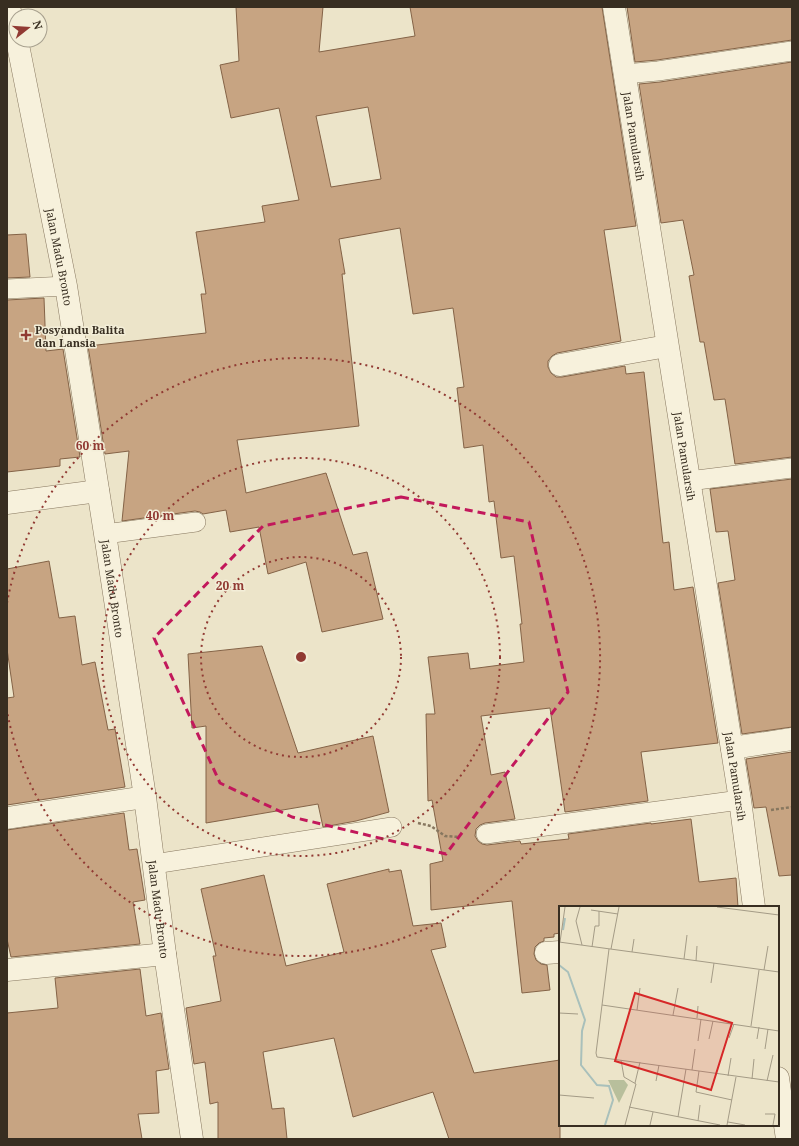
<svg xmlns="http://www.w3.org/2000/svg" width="799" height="1146" font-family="'Noto Serif',serif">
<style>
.building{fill:#c7a482;stroke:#846347;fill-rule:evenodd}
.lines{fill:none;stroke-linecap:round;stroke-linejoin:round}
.lane-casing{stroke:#87775f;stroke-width:20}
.street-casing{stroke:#87775f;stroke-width:23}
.path{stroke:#87775f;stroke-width:2.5;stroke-dasharray:3 2;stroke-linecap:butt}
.lane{stroke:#f7f1dc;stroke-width:19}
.street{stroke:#f7f1dc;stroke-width:22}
.marked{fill:none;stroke:#c2185b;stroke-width:3;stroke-dasharray:8 5;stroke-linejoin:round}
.ring{fill:none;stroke:#913a33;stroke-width:2;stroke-dasharray:2 4}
.poi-dot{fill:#913a33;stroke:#f3eed8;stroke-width:1.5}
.labels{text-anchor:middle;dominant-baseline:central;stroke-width:3;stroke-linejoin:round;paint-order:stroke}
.street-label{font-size:11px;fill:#382e21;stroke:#f3eed8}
.poi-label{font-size:11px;font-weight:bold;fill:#382e21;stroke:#f3eed8;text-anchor:start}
.inset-river{fill:none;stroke:#a9c0bb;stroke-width:2}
.inset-road{fill:none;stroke:#a49b86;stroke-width:1}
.view{fill:#d62828;fill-opacity:0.15;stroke:#d62828;stroke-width:2}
.inset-edge{fill:none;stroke:#382e21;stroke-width:2}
.centre{fill:#913a33;stroke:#f3eed8;stroke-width:2}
.ring-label{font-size:12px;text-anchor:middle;font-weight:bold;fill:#913a33;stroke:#f3eed8;stroke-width:3;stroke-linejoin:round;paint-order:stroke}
</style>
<rect width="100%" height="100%" fill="#ece4c9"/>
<path class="building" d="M236,7H323L319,52L415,36L410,7H602L636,226L604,230L621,341L557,353L552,356L548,361V367L551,373L556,377H562L625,366L626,374L644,372L663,543L669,542L674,590L693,587L718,743L641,752L648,801L565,812L550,708L481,716L491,775L505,772L515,819L485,823L480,825L476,829L475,836L478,841L482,844L487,845L520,841L521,844L569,839L568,834L651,823V824L691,819L699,882L736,878L738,907H560V933L554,934V937L544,938V941L539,943L535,947L534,954L536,960L541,964L547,965L550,990L522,993L512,901L431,910L430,864L443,861L432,800L428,801L426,714H435L428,657L468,653L470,669L524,662L520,624H522L514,556L501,558L494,501L489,502L483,445L464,448L457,388L464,387L453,308L413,314L400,228L339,239L345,274H342L359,426L237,440L246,493L326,473L353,555L367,552L383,619L322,632L306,562L268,574L259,527L230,532L226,510L203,514L200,512L195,511L122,521L129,451L105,454L88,346L206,333L201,294H206L196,232L265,222L262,206L299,200L279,108L231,118L220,65L239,61ZM368,107L381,179L331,187L316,116Z
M627,7H792V40L657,60L635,62Z
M792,62V457L735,464L725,399L714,400L704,342H700L689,276L694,275L683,220L661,223L639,84L660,82Z
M26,234L30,277L7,278V235Z
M44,298L46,351L63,349L80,457L60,459V466L7,472V300Z
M792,479V727L742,734L718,583L735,580L728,531L716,532L710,489Z
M49,561L59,618L75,616L82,665L95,662L108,730L115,729L125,787L7,805V698L14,697L7,649V569Z
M262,646L298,753L373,736L389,812L356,821L323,827L318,804L206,823V726L192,728L188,654Z
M792,752V875L779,876L766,807L754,808L746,759Z
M124,813L129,850L137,849L145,900L133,902L140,944L11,957L7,939V830Z
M389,869V872L401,870L413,926L441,923L446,947L431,950L474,1073L560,1060V1139H449L433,1092L353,1117L334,1038L263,1052L272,1109L284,1108L287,1139H218V1102L210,1104L205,1062L194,1064L186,1008L221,1001L213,956H216L201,889L264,875L286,966L344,952L327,884Z
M140,969L146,1016L161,1013L169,1069L156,1071L159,1113L138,1114L142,1139H7V1013L58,1008L55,978Z"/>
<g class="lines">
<g class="lane-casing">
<path id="lane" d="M624,74L658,71L792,51
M7,289L66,286
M689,481L792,468
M105,534L196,522
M486,834L740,800
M154,864L392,827"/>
</g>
<g class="street-casing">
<g id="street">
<path d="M9,7L16,36"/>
<path id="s1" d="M614,7L740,800L754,907"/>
<path id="s2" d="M17,40L66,286L105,534L145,797L165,954L192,1139"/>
<path d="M560,365L667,346"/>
<path d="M7,503L98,491"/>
<path d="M732,748L792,739"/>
<path d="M7,818L145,797"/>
<path d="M546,953L560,952"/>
<path d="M7,970L165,954"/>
<path d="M778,1078L787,1139"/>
</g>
</g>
<path class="path" d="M771,810L792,807
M418,823L431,826L445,836L460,837"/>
<use href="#lane" class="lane"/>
<use href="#street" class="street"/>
</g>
<path class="marked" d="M401,497L529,522L568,692L446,854L292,817L220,783L154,638L263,526Z"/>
<g class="ring">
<circle cx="301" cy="657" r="100"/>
<circle cx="301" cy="657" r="199"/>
<path d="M7 603A299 299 0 1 1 7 711"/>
</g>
<path class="poi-dot" d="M24 329h4v4h4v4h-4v4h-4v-4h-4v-4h4z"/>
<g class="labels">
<g class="street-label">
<text stroke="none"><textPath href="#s1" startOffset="131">Jalan Pamularsih</textPath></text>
<text stroke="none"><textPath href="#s2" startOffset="221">Jalan Madu Bronto</textPath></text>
<text stroke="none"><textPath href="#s1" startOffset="455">Jalan Pamularsih</textPath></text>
<text stroke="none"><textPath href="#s2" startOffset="557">Jalan Madu Bronto</textPath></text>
<text stroke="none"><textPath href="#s1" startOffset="779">Jalan Pamularsih</textPath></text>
<text stroke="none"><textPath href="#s2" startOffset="881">Jalan Madu Bronto</textPath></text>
</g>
<g class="poi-label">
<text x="35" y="329">Posyandu Balita<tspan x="35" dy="13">dan Lansia</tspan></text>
</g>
</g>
<g transform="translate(559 906)">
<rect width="220" height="220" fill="#ece4c9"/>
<path d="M49,174H65L69,179L60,197Z" fill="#b8bf9c"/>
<path class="inset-river" d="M4,24L6,12M0,59L9,66L26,114L23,125L22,159L38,179L50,180L54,194L46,219"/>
<path class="inset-road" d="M21,1L17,15L23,39M158,1L220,9M32,4L59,8M0,36L220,66M1,36L6,1M33,41L36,20H40V5M50,43L37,147L38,151L220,176M52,43L60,1M73,46L75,33M125,53L128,29M137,55L138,40M205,64L209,40M152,77L155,57M43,99L220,125M78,104L81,82M0,107L19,108M114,109L119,82M138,112L139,100M192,120L200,64M170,132L175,118M150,133L154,115M198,133L200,121M139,135L142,113M206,143L209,123M62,154L65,171L77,178L66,219M133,164L136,143M140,165L137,186L173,194M169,170L172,152M193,173L195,153M97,175L100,159M208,175L214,149M76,177L81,156M0,189L35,192M70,201L161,219M206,208H216L214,219M119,211L127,163M139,215L141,199M169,216L186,219M91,219L94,206M168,219L177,171"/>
<path class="view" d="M76,87L173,117L152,184L56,155Z"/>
<rect width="220" height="220" class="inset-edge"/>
</g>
<circle cx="301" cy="657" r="6" class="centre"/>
<g class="ring-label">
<text x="90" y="450">60 m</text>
<text x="160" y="520">40 m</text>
<text x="230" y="590">20 m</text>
</g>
<rect width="799" height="1146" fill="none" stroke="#382e21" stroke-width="16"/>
<g transform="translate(28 28) rotate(73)"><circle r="19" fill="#f3eed8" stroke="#a8a18f"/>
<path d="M0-3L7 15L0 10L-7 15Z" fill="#913a33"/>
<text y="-6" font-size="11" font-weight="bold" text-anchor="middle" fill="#382e21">N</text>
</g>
</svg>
